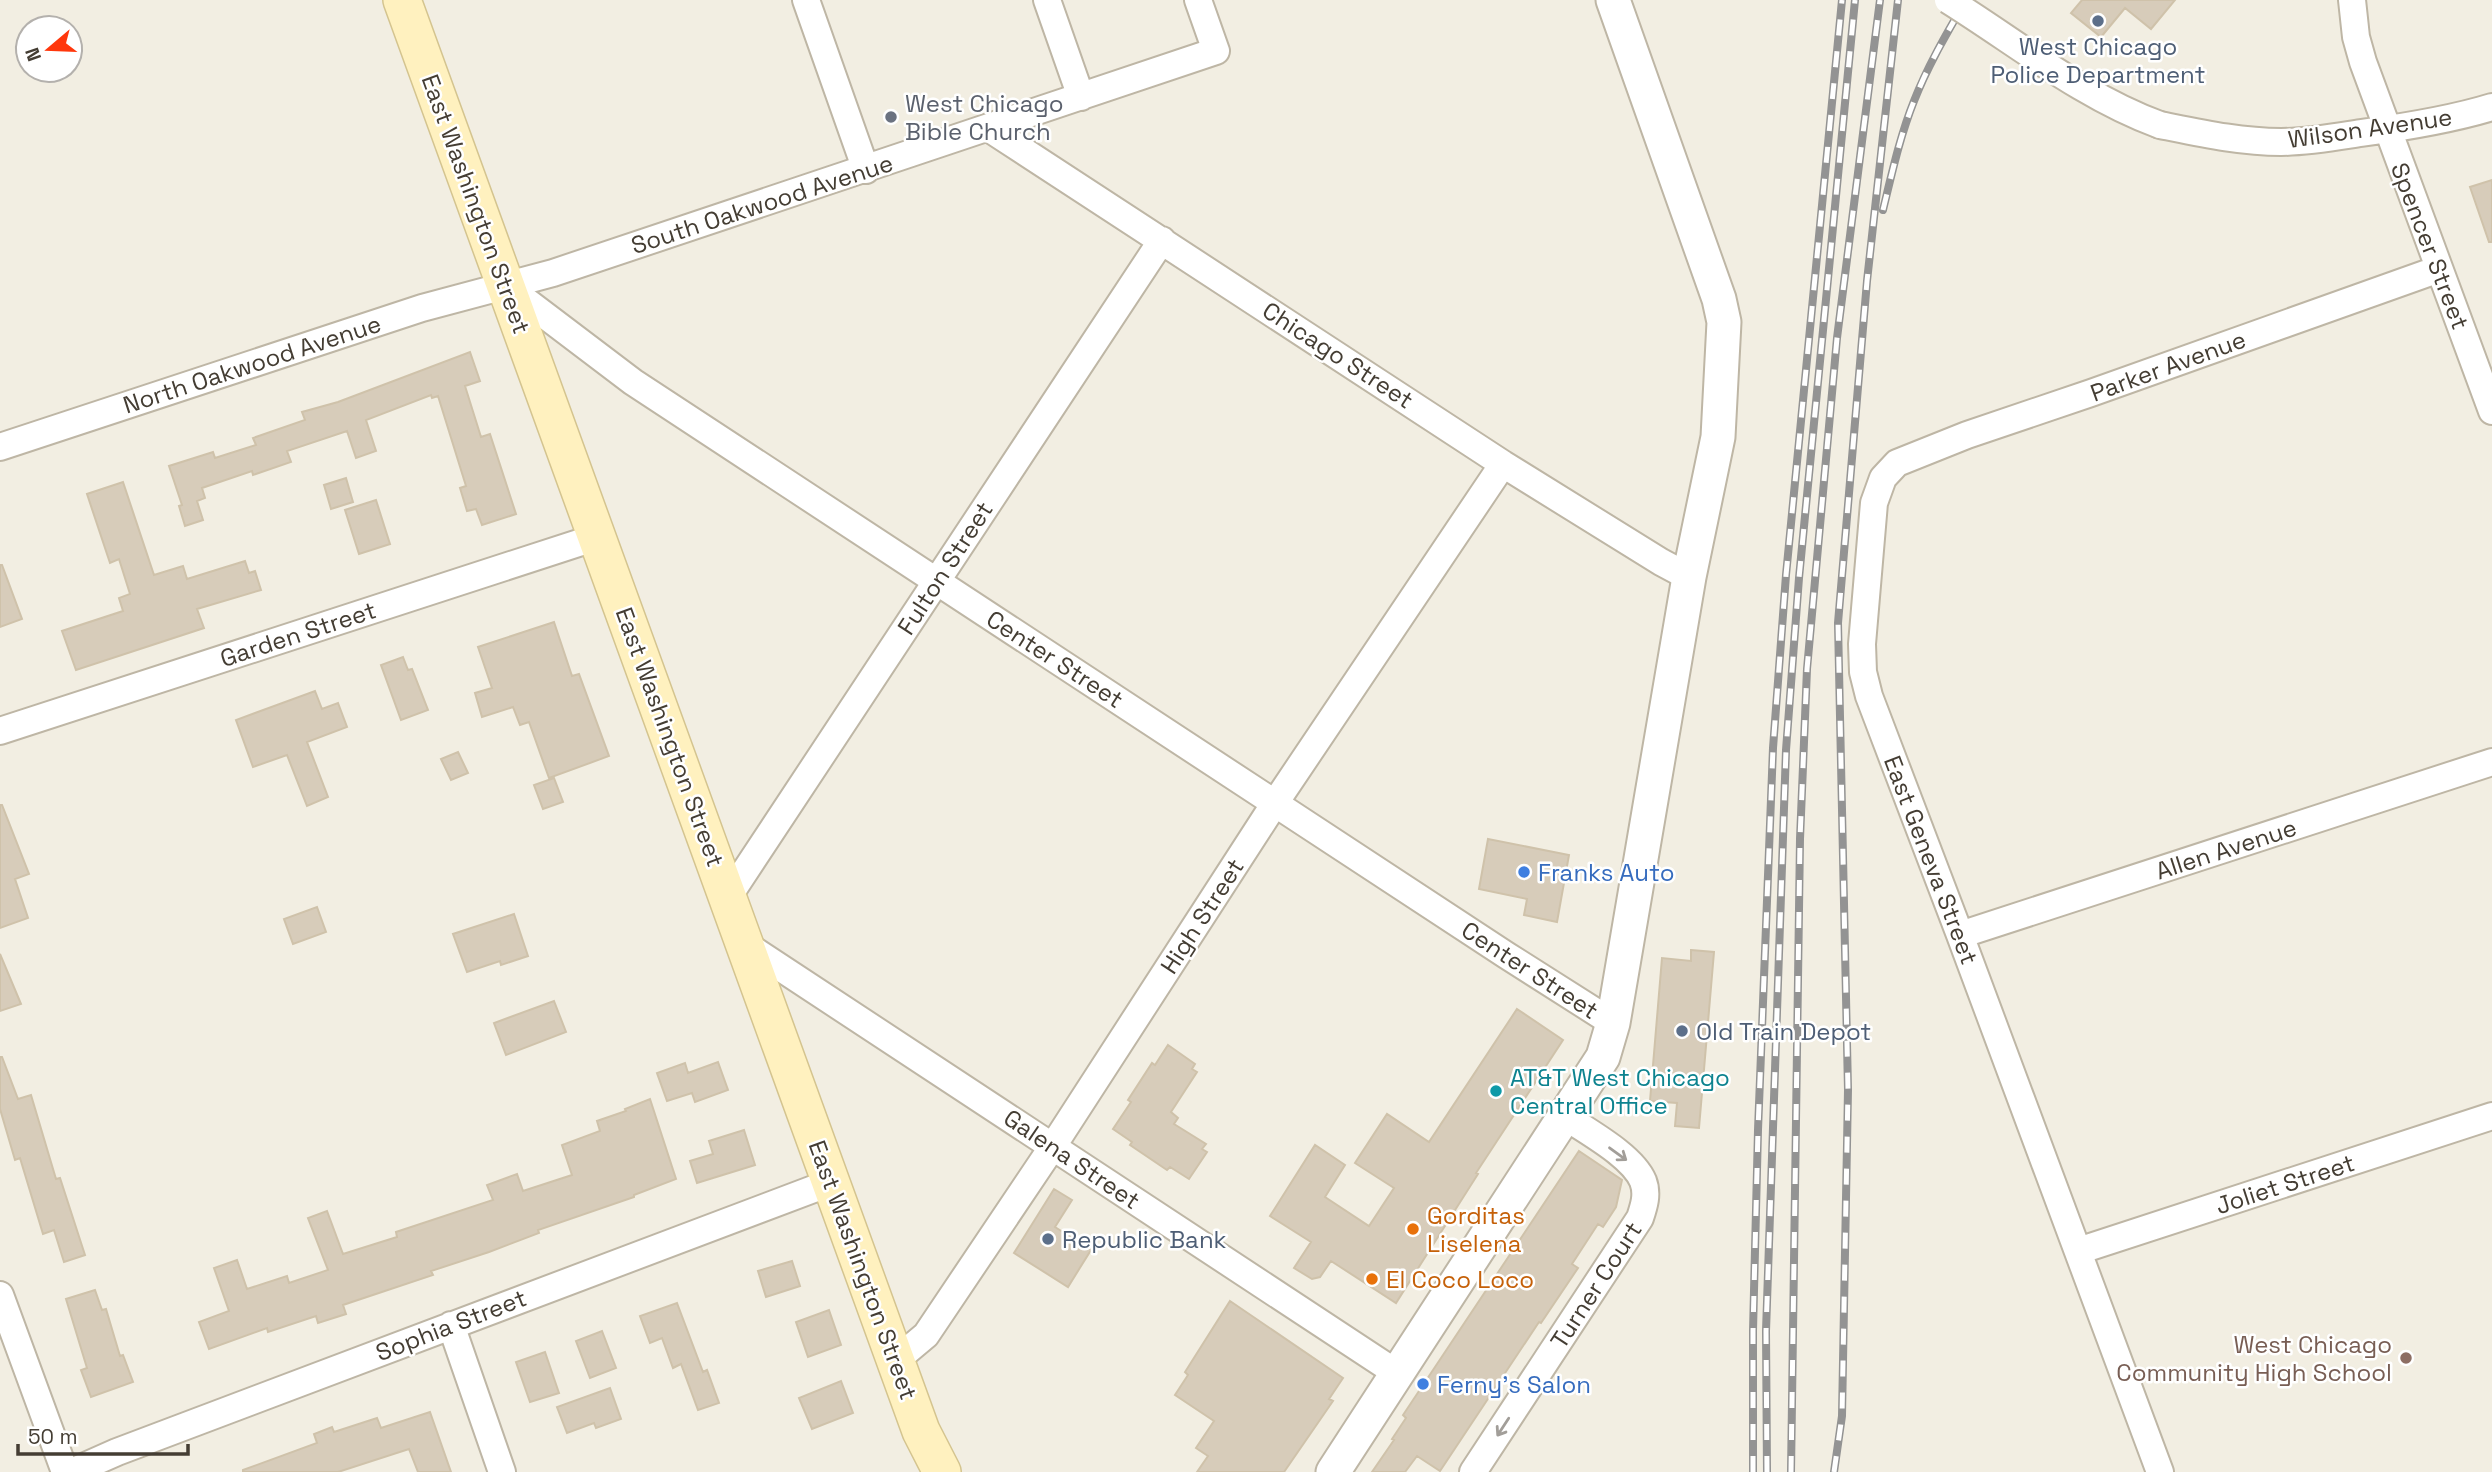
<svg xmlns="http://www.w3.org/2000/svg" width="2492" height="1472" font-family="'Space Grotesk',sans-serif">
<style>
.building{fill:#d7ccba;stroke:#cfc2aa;stroke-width:2}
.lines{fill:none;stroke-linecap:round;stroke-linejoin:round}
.minor-casing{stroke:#beb6a5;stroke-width:30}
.tertiary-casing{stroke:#beb6a5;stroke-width:37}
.secondary-casing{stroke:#d4c48f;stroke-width:40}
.minor{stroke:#fff;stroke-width:26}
.tertiary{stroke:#fff;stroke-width:33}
.secondary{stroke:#fff1bf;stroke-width:37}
.rail-casing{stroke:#939393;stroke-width:8}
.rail{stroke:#fff;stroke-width:5;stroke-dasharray:16;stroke-linecap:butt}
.minor-bridge-casing{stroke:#beb6a5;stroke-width:30;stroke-linecap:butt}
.minor-bridge{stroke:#fff;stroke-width:26}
.oneway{stroke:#a29e99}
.service-dot{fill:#5c6f8a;stroke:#fff;stroke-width:2.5}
.worship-dot{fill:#6b7280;stroke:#fff;stroke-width:2.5}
.shop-dot{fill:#3f7fe0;stroke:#fff;stroke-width:2.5}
.culture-dot{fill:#0f9aa8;stroke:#fff;stroke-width:2.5}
.food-dot{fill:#e8710a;stroke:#fff;stroke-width:2.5}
.education-dot{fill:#8d6e63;stroke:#fff;stroke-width:2.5}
.labels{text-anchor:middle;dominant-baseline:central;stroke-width:5;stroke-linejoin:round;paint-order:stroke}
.service-label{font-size:24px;fill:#4e5e75;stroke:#fff;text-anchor:start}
.worship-label{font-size:24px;fill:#5b616d;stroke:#fff;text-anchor:start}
.street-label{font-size:24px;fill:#443d33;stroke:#fff}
.shop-label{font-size:24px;fill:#366cbe;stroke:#fff;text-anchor:start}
.culture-label{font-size:24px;fill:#0d838f;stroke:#fff;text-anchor:start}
.food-label{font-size:24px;fill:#c56008;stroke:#fff;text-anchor:start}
.education-label{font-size:24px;fill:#785e54;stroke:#fff;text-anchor:end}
</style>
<rect width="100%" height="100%" fill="#f2eee2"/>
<path class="building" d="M2082,0H2175L2151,29L2125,8L2101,37L2071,13Z
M2492,180V242H2489L2470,187Z
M470,352L480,381L465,386L481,437L490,434L516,514L482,525L476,509L467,511L460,488L466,486L438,396L432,398L431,395L366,420L376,451L356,458L347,431L287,451L291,462L253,475L252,471L202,488L205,498L197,501L203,520L185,526L179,506L182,505L169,466L213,452L215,458L256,445L253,438L305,420L302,412L338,402Z
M346,478L353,502L331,509L324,485Z
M123,482L154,575L183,566L187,579L245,561L249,573L255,571L261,590L197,609L204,628L76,670L62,631L123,611L119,598L130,594L119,559L110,563L87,494Z
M376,500L390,544L359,554L345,510Z
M0,565H2L22,619L0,627Z
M554,622L572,676L579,674L609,756L549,778L529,722L520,725L513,707L482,717L475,693L492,688L478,647Z
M403,657L408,670L412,669L428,710L401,720L381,665Z
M315,691L322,709L338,703L347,727L307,742L328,797L307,806L287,755L253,767L236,720Z
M458,752L468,773L451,780L441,759Z
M554,778L563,802L543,809L534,785Z
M0,805H2L29,874L15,879L28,918L0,928Z
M1488,839L1569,855L1557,922L1524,915L1527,899L1479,889Z
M317,907L326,932L293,944L284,919Z
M514,914L528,956L501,965L500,961L467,972L453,934Z
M1691,950L1714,952L1699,1128L1675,1126L1677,1103L1650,1101L1662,958L1691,961Z
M0,954L21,1004L0,1011Z
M554,1001L566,1032L506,1055L494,1023Z
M1517,1009L1563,1040L1476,1173L1478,1174L1396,1303L1331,1261L1320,1277L1312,1279L1294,1268L1311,1242L1270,1216L1315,1145L1345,1165L1325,1197L1369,1226L1394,1188L1355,1163L1387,1114L1429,1142Z
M1168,1045L1195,1064L1192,1069L1197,1072L1171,1112L1178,1118L1174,1124L1206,1144L1202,1149L1207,1152L1189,1179L1170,1167L1167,1170L1130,1145L1132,1142L1113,1129L1131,1102L1128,1100L1152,1063L1155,1065Z
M0,1057H2L18,1099L31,1095L56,1179L60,1178L85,1255L64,1262L54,1230L43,1234L20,1158L15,1160L0,1109Z
M718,1062L728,1090L695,1102L692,1093L667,1101L657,1073L685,1063L688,1073Z
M650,1099L676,1179L634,1195V1197L538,1230L539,1233L489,1252L431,1271L433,1275L343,1305L346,1314L318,1323L316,1316L268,1332L267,1328L209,1349L199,1322L229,1311L214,1268L237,1260L247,1289L287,1276L289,1283L328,1270L308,1218L327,1211L343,1254L397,1237L396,1232L493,1200L487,1185L517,1174L523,1191L572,1175L562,1145L600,1131L597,1121L626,1111L625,1109Z
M744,1130L755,1165L697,1183L690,1161L713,1154L709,1141Z
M1579,1151L1622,1180L1616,1207L1603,1227L1598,1224L1572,1264L1578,1268L1541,1323L1539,1322L1440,1471L1417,1456L1405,1472H1372L1394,1440L1392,1439L1406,1418L1403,1415Z
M1054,1189L1072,1200L1055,1227L1091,1250L1068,1287L1014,1253Z
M792,1261L800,1286L766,1297L758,1271Z
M95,1290L102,1310L106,1309L120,1356L123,1355L133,1382L91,1397L81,1370L87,1368L66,1299Z
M1230,1301L1343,1378L1329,1399L1333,1401L1284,1472H1197L1208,1456L1196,1448L1214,1421L1175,1395L1188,1375L1185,1372Z
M677,1303L703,1372L707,1370L719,1403L698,1410L681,1364L673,1368L662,1338L650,1343L640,1316Z
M829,1310L841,1345L808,1357L796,1322Z
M602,1331L616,1368L590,1378L576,1341Z
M545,1352L559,1393L530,1402L516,1362Z
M841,1381L853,1413L812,1429L799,1398Z
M610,1388L621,1419L596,1428L594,1423L567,1433L557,1407Z
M430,1412L451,1472H418L409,1449L338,1472H243V1470L317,1443L314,1434L332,1427L334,1432L377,1418L381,1428Z"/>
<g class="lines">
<g class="minor-casing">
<path id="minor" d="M806,0L866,170
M1047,0L1081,97
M2352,0L2356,37L2363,62L2492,411
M2160,125C2200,133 2240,142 2281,142C2308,142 2335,137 2361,133C2405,127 2450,120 2492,107
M990,129L1503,464L1661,562L1689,577
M505,285L633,382L1506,955L1613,1023
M0,447L422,308L553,273L1216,51L1198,0
M0,731L597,537
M728,897L1162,240
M1960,935L2492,762
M746,945L1398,1374
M2078,1251L2492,1116
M0,1295L65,1472
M451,1325L502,1472
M895,1361L926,1335L1053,1146L1275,803L1503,464
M72,1472L117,1452L832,1182
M1473,1472L1640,1218C1644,1206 1648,1194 1643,1181C1632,1155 1586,1131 1563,1115
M2160,1472L1960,935L1869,696L1863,672L1862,644L1874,503L1883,478L1897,463L1967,435L2091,393L2439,269"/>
</g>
<g class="tertiary-casing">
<path id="tertiary" d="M1333,1472L1603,1057L1613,1023L1689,577L1718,437L1724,322L1719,299L1613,0"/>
</g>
<g class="secondary-casing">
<path id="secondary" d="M402,0L921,1431L942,1472"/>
</g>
<use href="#minor" class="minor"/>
<use href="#tertiary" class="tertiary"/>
<use href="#secondary" class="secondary"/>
<g class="rail-casing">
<path id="rail" d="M1883,210C1892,173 1900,136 1914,101C1928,65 1947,33 1966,0
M1753,1472V1331L1758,1130L1773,748L1786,575L1842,0
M1767,1472L1766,1331L1786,750L1799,578L1855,0
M1791,1472L1800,839L1807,669L1837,338L1880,0
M1834,1472L1842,1416L1848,1090L1838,623L1867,281L1898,0"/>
</g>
<use href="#rail" class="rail"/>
<g class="minor-bridge-casing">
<path id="minor-bridge" d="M1948,0C2017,43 2083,97 2160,125"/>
</g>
<use href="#minor-bridge" class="minor-bridge"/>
</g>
<defs><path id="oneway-shaft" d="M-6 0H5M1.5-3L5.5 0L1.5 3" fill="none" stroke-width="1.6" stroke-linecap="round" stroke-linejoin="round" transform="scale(1.75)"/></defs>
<g class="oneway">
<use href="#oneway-shaft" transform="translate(1618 1154) rotate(36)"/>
<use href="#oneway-shaft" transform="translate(1503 1427) rotate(123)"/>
</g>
<g class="service-dot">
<circle cx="2098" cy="21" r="7"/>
<circle cx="1682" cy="1031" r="7"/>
<circle cx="1048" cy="1239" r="7"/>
</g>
<circle class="worship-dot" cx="891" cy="117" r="7"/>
<g class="shop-dot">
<circle cx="1524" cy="872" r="7"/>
<circle cx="1423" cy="1384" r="7"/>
</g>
<circle class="culture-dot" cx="1496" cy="1091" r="7"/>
<g class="food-dot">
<circle cx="1413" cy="1229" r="7"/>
<circle cx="1372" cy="1279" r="7"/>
</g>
<circle class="education-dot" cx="2406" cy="1358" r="7"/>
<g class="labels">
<g class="service-label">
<text x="2098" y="46" text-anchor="middle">West Chicago<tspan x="2098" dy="28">Police Department</tspan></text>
<text x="1696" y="1031">Old Train Depot</text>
<text x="1062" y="1239">Republic Bank</text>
</g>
<g class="worship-label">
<text x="905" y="103">West Chicago<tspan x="905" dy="28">Bible Church</tspan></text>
</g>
<g class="street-label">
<text transform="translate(2370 128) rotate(-8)">Wilson Avenue</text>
<text transform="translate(476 204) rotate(70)">East Washington Street</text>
<text transform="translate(762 204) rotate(-18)">South Oakwood Avenue</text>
<text transform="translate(2430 246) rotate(69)">Spencer Street</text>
<text transform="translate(1338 355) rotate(33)">Chicago Street</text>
<text transform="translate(252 364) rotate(-18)">North Oakwood Avenue</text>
<text transform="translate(2168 366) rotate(-20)">Parker Avenue</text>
<text transform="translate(945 568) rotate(-57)">Fulton Street</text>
<text transform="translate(298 634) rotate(-18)">Garden Street</text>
<text transform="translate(1055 659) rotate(33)">Center Street</text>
<text transform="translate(670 737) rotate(70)">East Washington Street</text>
<text transform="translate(2226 849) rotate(-18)">Allen Avenue</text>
<text transform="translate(1931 860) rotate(69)">East Geneva Street</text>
<text transform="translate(1202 916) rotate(-57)">High Street</text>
<text transform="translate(1530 970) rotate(33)">Center Street</text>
<text transform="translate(1072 1159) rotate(34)">Galena Street</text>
<text transform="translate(2285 1184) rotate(-18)">Joliet Street</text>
<text transform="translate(863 1270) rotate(70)">East Washington Street</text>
<text transform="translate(1596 1285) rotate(-57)">Turner Court</text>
<text transform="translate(451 1325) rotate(-21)">Sophia Street</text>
</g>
<g class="shop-label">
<text x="1538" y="872">Franks Auto</text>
<text x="1437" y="1384">Ferny's Salon</text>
</g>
<g class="culture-label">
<text x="1510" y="1077">AT&amp;T West Chicago<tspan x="1510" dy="28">Central Office</tspan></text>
</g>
<g class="food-label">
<text x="1427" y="1215">Gorditas<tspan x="1427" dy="28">Liselena</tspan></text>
<text x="1386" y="1279">El Coco Loco</text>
</g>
<g class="education-label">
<text x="2392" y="1344">West Chicago<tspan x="2392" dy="28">Community High School</tspan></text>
</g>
</g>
<g transform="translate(49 49) rotate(251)"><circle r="33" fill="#ffffff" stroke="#b4b1ad" stroke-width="2"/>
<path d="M0-5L12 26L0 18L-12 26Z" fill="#ff370c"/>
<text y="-10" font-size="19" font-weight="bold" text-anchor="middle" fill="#443d33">N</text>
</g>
<path d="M18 1444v10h170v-10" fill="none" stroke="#443d33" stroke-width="3.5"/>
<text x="28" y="1444" font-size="21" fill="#443d33" stroke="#ffffff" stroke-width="5" paint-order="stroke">50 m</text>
</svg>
